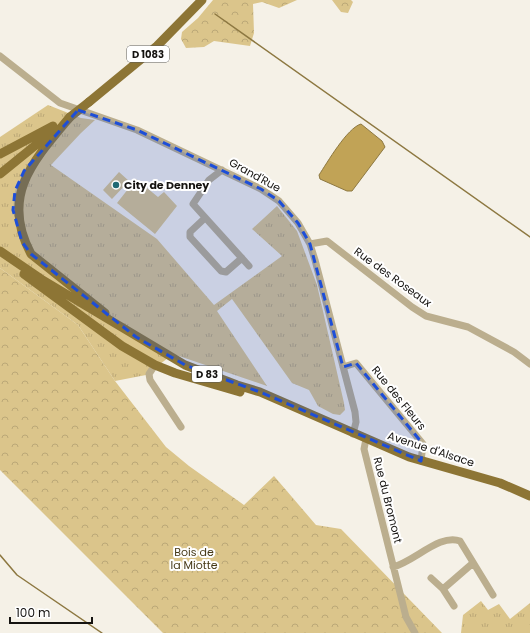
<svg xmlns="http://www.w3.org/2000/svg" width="530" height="633" font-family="Poppins,sans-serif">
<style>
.grass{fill:url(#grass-tufts)}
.forest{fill:url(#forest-crowns)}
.pitch{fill:#dbc58b}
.water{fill:#c1a356;stroke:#8d7841}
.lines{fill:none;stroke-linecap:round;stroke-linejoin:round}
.stream{stroke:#8d7841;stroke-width:1.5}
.minor{stroke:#bbae8e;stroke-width:7}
.major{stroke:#8d7535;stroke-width:9}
.major-bridge{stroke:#8d7535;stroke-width:9}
.marked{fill:#1d4ed8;fill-opacity:0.2;stroke:#1d4ed8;stroke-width:3;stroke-dasharray:8 5;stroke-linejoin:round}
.poi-dot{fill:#1f6974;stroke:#fff;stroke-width:1.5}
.labels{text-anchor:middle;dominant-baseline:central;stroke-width:4;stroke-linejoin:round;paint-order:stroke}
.shield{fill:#fff;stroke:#5b5a58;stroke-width:1}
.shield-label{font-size:10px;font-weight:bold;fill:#151310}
.street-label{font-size:11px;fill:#151310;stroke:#fff}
.poi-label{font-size:11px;font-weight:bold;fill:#151310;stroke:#fff;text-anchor:start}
.park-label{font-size:11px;fill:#463917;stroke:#fff}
</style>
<defs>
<pattern id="grass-tufts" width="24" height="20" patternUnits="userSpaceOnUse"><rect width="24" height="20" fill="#dbc58b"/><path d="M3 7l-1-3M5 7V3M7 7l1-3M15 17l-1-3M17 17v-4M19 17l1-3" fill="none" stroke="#bba877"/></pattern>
<pattern id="forest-crowns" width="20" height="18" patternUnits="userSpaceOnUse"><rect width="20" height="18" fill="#dbc58b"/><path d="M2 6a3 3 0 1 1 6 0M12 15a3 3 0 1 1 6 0" fill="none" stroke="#bba877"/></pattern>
</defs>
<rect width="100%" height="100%" fill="#f5f1e7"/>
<path class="grass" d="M48,105L81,118L95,120L81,133L51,165L157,239L214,305L282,256L252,229L277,206L297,231L317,285L344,403L345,410L340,415L333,414L318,406L309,390L292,383L232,299L217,311L267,386L173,354L146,375L115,381L78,325L0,268V137Z
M481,601L488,610L499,604L510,619L530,603V633H461L463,615Z"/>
<path class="forest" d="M213,0H297L279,8L262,2L253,4L254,33L250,46L214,41L204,47L186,48L181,39L182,32L198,18Z
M332,0H351L353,2L348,13L341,12Z
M0,268L78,325L115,381L166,447L189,466L244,505L274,476L316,525L341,529L442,633H163L0,470Z"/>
<path class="pitch" d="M119,172L129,181L112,199L103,190Z
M136,179L158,197L164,192L177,206L155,234L117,203Z"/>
<path class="water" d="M361,124L382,141L385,147L352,191H347L320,179L319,175C327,163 347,128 361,124Z"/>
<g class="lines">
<path class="stream" d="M215,14L530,237
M0,555L17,575L102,633"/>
<path class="minor" d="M0,56L60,103L137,130L261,189L279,201L298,223L310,244L315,260L355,412L356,422L353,434
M222,170L209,180L193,204L249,266
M205,218L190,232V237L221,271L226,272L242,258
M310,244L327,241L412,307L426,316L468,327L514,352L530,364
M155,365L149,374L150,380L181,427
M343,367L356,363L423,444L421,461
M366,439L364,449L406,617L415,633
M393,567C414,562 440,533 460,541L493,595
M431,578L443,589
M454,606L443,589L473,563"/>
<path class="major" d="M89,102L157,46L202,0
M70,117C33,161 0,196 31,254L105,313
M0,154L53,126
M0,174L53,131
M0,251L41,279L185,365L237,385L260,392L409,457L500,483L530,496
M24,274L122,346L155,365L175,373L240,392"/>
<path class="major-bridge" d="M70,117L89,102"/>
</g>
<path class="marked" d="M78,110L137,130L261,189L279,201L298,223L310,244L343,367L356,363L423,444L421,461L260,392L185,365L136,337L31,254L22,242L13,210L15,191L24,171Z"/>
<circle class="poi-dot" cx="116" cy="185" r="4"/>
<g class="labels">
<g class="shield">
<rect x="127" y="46" width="42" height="16" rx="3"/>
<rect x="192" y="366" width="30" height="16" rx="3"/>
</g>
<g class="shield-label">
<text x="148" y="54">D 1083</text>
<text x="207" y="374">D 83</text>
</g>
<g class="street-label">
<text transform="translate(255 175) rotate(29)">Grand'Rue</text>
<text transform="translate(393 277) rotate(36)">Rue des Roseaux</text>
<text transform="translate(399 398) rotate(51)">Rue des Fleurs</text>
<text transform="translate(431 449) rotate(18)">Avenue d'Alsace</text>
<text transform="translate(388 500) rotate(76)">Rue du Bromont</text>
</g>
<g class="poi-label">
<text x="124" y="185">City de Denney</text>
</g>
<g class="park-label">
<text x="194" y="552">Bois de<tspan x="194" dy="13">la Miotte</tspan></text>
</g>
</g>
<path d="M10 617v6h82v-6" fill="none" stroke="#151310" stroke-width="2"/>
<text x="16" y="617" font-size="12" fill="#151310" stroke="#ffffff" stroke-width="3" paint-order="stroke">100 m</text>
</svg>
